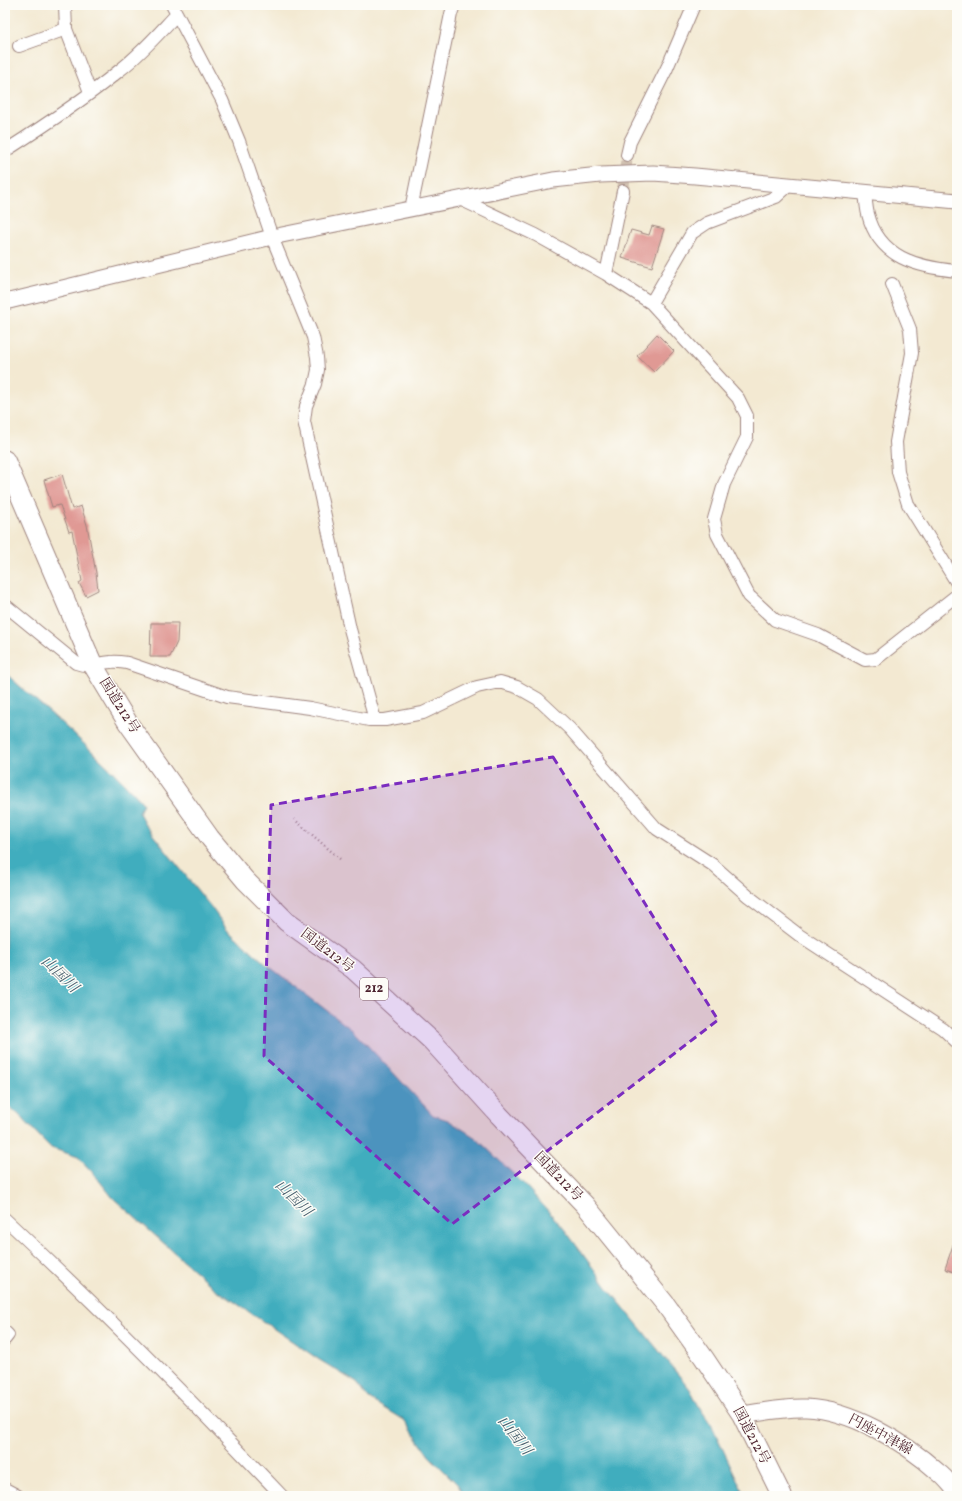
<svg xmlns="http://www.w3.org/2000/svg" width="962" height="1501" font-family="Vollkorn,'Noto Serif JP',serif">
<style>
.water{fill:#40adbe;stroke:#456674}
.building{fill:#e09994}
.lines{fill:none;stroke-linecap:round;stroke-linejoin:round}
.minor-tunnel{stroke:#d1c1b1;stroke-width:12;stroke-dasharray:12 6;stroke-linecap:butt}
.minor-casing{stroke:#9e847e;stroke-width:14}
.tertiary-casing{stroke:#9e847e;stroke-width:17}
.secondary-casing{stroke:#9e847e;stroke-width:19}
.trunk-casing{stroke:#9e847e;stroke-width:21}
.path{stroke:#9e847e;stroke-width:2.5;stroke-dasharray:1 3;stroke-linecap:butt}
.minor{stroke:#fff;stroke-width:12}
.tertiary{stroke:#fff;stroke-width:15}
.secondary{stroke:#fff;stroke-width:17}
.trunk{stroke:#fff;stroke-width:19}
.marked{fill:#7b2cbf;fill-opacity:0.2;stroke:#7b2cbf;stroke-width:3;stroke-dasharray:8 5;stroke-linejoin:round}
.labels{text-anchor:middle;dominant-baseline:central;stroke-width:3;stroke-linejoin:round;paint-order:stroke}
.shield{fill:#fdfcf7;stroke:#806168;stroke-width:1}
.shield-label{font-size:13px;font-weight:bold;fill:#4a1f2b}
.street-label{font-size:14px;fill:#4a1f2b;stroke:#fdfcf7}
.water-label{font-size:15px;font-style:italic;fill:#465f6d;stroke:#fdfcf7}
</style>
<rect width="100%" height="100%" fill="#fdfcf7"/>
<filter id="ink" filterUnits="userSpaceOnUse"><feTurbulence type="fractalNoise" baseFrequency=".025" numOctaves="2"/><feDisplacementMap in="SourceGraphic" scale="8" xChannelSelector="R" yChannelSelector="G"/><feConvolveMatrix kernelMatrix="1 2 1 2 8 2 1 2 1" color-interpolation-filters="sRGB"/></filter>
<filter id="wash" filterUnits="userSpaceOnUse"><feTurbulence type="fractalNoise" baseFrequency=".012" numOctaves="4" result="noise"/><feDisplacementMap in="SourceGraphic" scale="16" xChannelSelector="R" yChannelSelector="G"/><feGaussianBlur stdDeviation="0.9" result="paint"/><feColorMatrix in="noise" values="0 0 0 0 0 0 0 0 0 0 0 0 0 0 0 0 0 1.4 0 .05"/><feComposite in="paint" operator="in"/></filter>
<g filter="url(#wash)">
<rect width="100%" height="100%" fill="#f3e9d2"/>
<path class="water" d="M5,673C53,715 100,756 143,803L139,813L146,826L211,907L227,929L266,964L355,1032L433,1115L448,1120L476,1138L526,1186L565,1230L607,1287L690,1389L700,1408L712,1426L745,1496H464L458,1485L429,1456L405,1421L369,1399L357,1383L318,1359L214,1288L113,1198L93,1173L78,1157L51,1148L17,1113L5,1105Z"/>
<g id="blocks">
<path class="building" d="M652,226L664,229L652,267L622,258L631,230L649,235Z
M657,334L674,351L654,372L637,356Z
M62,474L72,509L81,506L87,525L96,573L98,590L86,596L79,583L82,581L72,531L69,532L60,505L52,507L44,480Z
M151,623H178L177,642L170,657H150Z
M955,1239L957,1240V1273L945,1269Z"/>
</g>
</g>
<g filter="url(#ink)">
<use href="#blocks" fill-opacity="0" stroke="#9e847e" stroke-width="1"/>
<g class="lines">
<path class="minor-tunnel" d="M623,191L627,155"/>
<g class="minor-casing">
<path id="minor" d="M65,5L66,29
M172,5L222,100L239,141L272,237L313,337L317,357L318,370L315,384L306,406L304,421L350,629L375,720
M19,46L66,29L90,92
M5,151C44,126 85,99 120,70C141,54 159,33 177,14
M627,155L630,142L667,68L694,5
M865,192C866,199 866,207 868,214C879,258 917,267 957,271
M462,200L536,235L606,274L651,303L738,398L747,416V437L724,484L714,519L717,534L749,596L775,620L818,635L865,660L876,659L957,595
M411,209L451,14L454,5
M606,274L623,191
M892,284L910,329L912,353L896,442L898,472L908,504L957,583
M651,303L692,233L707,223L776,197L789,185
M5,605L76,663C90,668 96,663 111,662C116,661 121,662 127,663L227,697L310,708L369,720H385L423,713L477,687L500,682L517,687L538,699L570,729L657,829L713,865L748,896L799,935L943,1029L957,1042
M5,1219C101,1309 192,1401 282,1496
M5,1332L8,1335L5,1339
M5,1489L18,1496"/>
</g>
<g class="tertiary-casing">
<path id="tertiary" d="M5,302L272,237L553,180L600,175L653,173L695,176L957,201"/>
</g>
<g class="secondary-casing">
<path id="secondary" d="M742,1415C763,1412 785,1407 806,1408C851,1410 905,1442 938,1472C945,1477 951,1485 957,1492"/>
</g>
<g class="trunk-casing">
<path id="trunk" d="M5,460L93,665L128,723L210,838L245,880L287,922L353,969L432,1041L499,1115L585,1205L666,1305L704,1358L742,1415L782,1496"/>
</g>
<path class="path" d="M294,819L340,859"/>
<use href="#minor" class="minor"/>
<use href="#tertiary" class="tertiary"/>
<use href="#secondary" class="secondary"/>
<use href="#trunk" class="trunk"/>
</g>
</g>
<path class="marked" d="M553,757L718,1020L452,1224L264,1056L271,805Z"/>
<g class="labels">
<rect class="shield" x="360" y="978" width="28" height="22" rx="3"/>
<g class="shield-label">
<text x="374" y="989">212</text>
</g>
<g class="street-label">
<text transform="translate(119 706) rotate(58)">国道212号</text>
<text transform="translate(327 951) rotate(37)">国道212号</text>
<text transform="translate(558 1177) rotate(46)">国道212号</text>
<text transform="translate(880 1435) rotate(28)">円座中津線</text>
<text transform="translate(751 1436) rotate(62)">国道212号</text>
</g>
<g class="water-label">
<text transform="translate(59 975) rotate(44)">山国川</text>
<text transform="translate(293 1199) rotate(45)">山国川</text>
<text transform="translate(514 1436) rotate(52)">山国川</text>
</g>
</g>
<rect width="962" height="1501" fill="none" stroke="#fdfcf7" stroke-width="20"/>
</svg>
